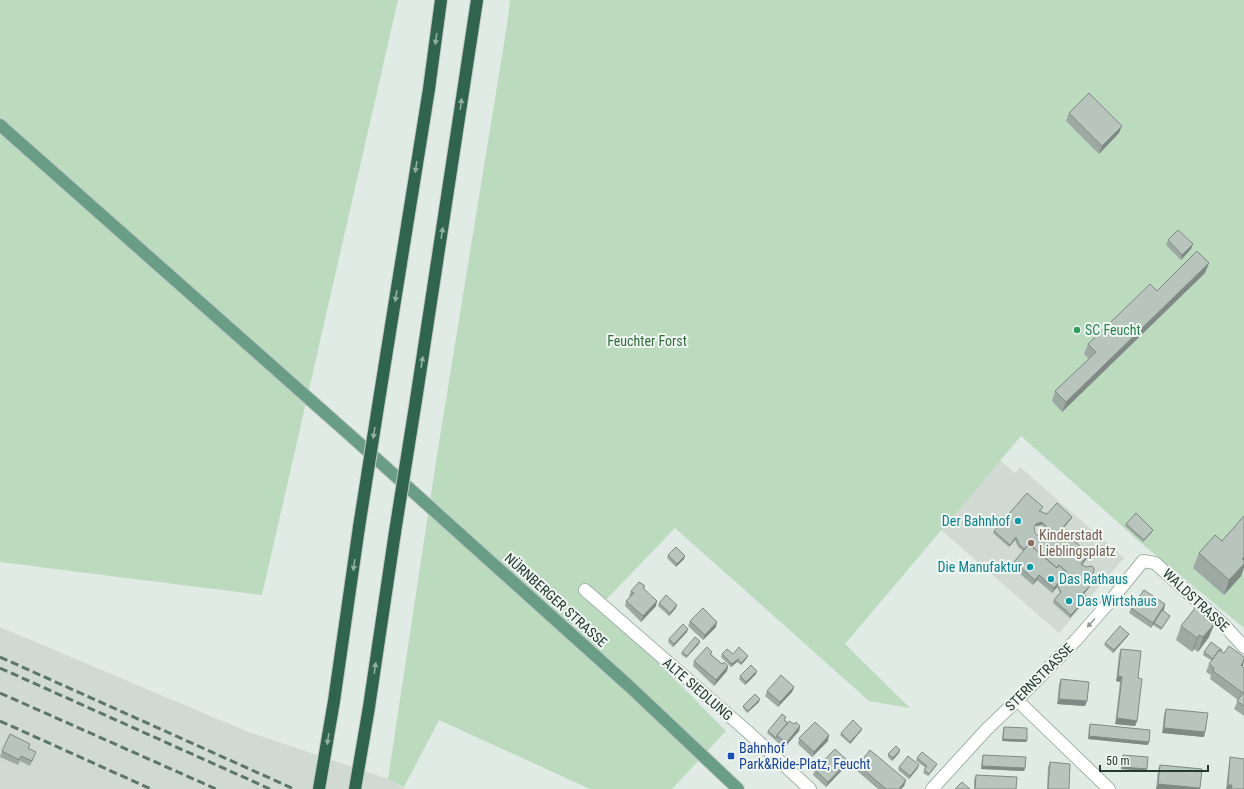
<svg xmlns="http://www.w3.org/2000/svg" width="1244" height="789" font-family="'Roboto Condensed',sans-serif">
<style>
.built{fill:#d0dad3}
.green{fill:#bbdabe}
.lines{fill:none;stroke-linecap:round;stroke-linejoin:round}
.minor-casing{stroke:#a4b2ab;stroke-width:14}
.major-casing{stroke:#c1c8c5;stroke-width:14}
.highway-casing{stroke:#c1c8c5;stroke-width:14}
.minor{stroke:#fff;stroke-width:12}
.major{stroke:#699d85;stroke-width:12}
.highway{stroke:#31644f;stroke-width:12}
.rail{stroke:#5d766a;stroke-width:3;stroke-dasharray:8 4;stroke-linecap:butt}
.highway-bridge-casing{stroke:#c1c8c5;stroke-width:14;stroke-linecap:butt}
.highway-bridge{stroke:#31644f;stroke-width:12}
.wall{fill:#9da9a3;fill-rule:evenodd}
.shaded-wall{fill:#808a84}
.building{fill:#b7c5bd;stroke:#808a84;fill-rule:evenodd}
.oneway{fill:#91aea1}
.oneway2{fill:#919c97}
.leisure-dot{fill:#2e9e5b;stroke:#f1f7f3;stroke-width:1.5}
.culture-dot{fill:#0f9aa8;stroke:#f1f7f3;stroke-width:1.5}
.education-dot{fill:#8d6e63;stroke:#f1f7f3;stroke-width:1.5}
.transit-dot{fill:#1a4fb4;stroke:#f1f7f3;stroke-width:1.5}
.labels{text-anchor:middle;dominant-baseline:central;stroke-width:4;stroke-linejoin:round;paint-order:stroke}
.leisure-label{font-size:14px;fill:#27864d;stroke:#f1f7f3;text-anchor:start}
.park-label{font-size:14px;fill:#306e3b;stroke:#f1f7f3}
.culture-label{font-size:14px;fill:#0d838f;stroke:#f1f7f3;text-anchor:end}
.education-label{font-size:14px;fill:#785e54;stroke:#f1f7f3;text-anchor:start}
.street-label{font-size:14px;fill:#233a2f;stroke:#f1f7f3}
.transit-label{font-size:14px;fill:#164399;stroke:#f1f7f3;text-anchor:start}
</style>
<rect width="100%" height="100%" fill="#e1ebe5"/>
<path class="built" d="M999,459L1015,473L1020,467L1124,558L1059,633L939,528Z
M0,627L246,731L388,779L406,789H0Z"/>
<path class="green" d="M0,0H398L262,595L0,562Z
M510,0H1244V628L1141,543L1021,436L845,644L910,708L869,701L675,528L601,605L726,731L672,789H590L439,720L404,787L388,779L437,455L507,25Z"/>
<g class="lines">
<g class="minor-casing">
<path id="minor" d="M585,590L748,732L810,789
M1017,700L1109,789
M932,789L986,730L1017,700L1077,639L1112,599L1143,561L1155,563L1224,625L1244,647"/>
</g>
<g class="major-casing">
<path id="major" d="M0,125L351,436L629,686L738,789"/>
</g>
<g class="highway-casing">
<path id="highway" d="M380,394L429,89L441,0
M416,400L477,0
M319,789L334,701L359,527
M355,789L369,707L395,532"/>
</g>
<use href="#minor" class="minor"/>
<use href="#major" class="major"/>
<use href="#highway" class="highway"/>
<path class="rail" d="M0,657L294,789
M0,668L270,789
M0,693L216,789
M0,721L151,789"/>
<g class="highway-bridge-casing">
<path id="highway-bridge" d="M359,527L380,394
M395,532L416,400"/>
</g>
<use href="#highway-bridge" class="highway-bridge"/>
</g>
<path class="wall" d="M1069,113L1119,133L1099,154L1066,121Z
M1168,240L1193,244L1191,249L1181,260L1166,245Z
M1209,263L1205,273L1062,412L1052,401L1055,391L1089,359L1084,354L1088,344L1157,291Z
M1043,507L1042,509L1040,511L1047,514L1072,517L1071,519L1058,534L1060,540L1089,554L1088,557L1082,565L1094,571L1092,576L1088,589L1084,594L1086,599L1070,618L1053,603L1054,600L1060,593L1057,587L1052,593L1037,580L1033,585L1012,567L1014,562L1023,551L1018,547L1015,540L1009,547L993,533L994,531ZM1042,525L1044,527L1046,530L1045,534L1038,536L1035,533L1034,528L1035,526Z
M1244,516V567L1241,576L1224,595L1193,568L1199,553L1222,541Z
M1126,524L1152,532L1143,542L1125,526Z
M668,555L685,556L684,559L676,567L667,558Z
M645,586L644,589L656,606L641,622L625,606L626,601L630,597L629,596L631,591Z
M659,603L676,608L669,616L658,606Z
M1165,604L1163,611L1169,618L1161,630L1153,625L1151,628L1129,613L1131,608Z
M690,621L716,627L703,640L688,626Z
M1181,626L1209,637L1198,652L1194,649L1192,652L1176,640Z
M687,632L673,647L668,642L669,639Z
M1128,636L1113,653L1104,645L1105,643Z
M700,641L699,644L686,658L681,654L682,652Z
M1121,649L1138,678L1137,721L1135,726L1115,724L1120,682L1116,681L1119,654Z
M1222,650L1221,651L1244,668V716L1234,709L1238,700L1210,679L1211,675L1206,672L1209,664L1212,661L1203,655L1204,652Z
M712,652L711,654L722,664L728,666L727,671L714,686L693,666L694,661Z
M722,654H733L747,658L741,665L737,662L731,667L721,657Z
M756,674L745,685L739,679L740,676Z
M1061,679L1087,701L1085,706L1057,704L1059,684Z
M794,687L792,692L778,707L765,696L767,691Z
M759,702L747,713L743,708V706Z
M1166,709L1205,732L1204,737L1162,733L1164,714Z
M785,720L788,723L800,726L799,731L784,748L767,733L768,731L786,720Z
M1090,724L1148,745L1088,739L1089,727Z
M1004,727L1027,740L1026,742L1002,741L1003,730Z
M862,729L861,731L850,744L840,735L841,733Z
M799,738L828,741L812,757L798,744Z
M30,744L29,748L34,757L30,766L20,761L18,765L0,757L2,751Z
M900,750L899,753L892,761L888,757V754Z
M983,755L1025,768L1024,771L981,769L982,758Z
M1123,755L1146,771L1121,769L1122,757Z
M1230,757L1244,789H1226L1229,763Z
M917,758L937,764L936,766L928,776L923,773L926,768L916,761Z
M848,761L846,766L826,787L813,775L815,770Z
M1050,762L1069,789H1047L1048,767Z
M858,765L906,780L904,786L901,789H878L856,770Z
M1160,765L1200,789H1156L1158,770Z
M899,767L918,768L909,779L898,770Z
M976,775L1016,789H974V780Z"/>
<path class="shaded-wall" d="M1122,126L1119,133L1099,154L1102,146Z
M1193,244L1191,249L1181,260L1182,255Z
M1209,263L1205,273L1062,412L1066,402Z
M1072,517L1071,519L1057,536L1058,533Z
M1042,522V525L1035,526L1033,529L1036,524Z
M1153,530L1152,532L1143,542L1144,540Z
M1016,537L1015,540L1009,547L1010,545Z
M1089,554L1088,557L1080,567L1081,564Z
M685,556L684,559L676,567L677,564Z
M1244,557V567L1241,576L1224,595L1229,580Z
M1067,572L1065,578L1057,585V587L1052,593L1054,588Z
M1039,575L1037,580L1033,585L1035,580Z
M1092,581L1088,589L1082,596L1083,593Z
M1087,597L1086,599L1070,618L1071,615Z
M657,601L656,606L641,622L643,616Z
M1165,604L1164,610L1154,623L1151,628L1153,623Z
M677,605L676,608L669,616L670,613Z
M717,622L716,627L703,640L705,635Z
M1215,623L1209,637L1198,652L1203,637Z
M688,629L687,632L673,647L674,644Z
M1129,634L1128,636L1113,653L1114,650Z
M1199,635L1194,649L1192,652L1197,638Z
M700,641L699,644L686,658L687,656Z
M748,656L747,658L741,665V663Z
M738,659L737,662L731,667L732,664Z
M1244,660L1243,666L1238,673L1241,665Z
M728,666L727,671L714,686L716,680Z
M757,671L756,674L745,685L746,682Z
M1118,676L1122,677L1120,682L1116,681Z
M794,687L792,692L778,707L780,702Z
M760,699L759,702L747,713L748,711Z
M1059,699L1087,701L1085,706L1057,704Z
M1117,718L1137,721L1135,726L1115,724Z
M800,726L799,731L784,748L786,743Z
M1164,728L1205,732L1204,737L1162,733Z
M862,729L861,731L850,744V742Z
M829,735L828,741L812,757L814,752Z
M1089,736L1149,742L1148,745L1088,739Z
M1003,739L1027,740L1026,742L1002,741Z
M900,750L899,753L892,761L893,758Z
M848,761L846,766L826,787L828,782Z
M937,764L936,766L928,776L929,774Z
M919,765L918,768L909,779L910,776Z
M982,766L1025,768L1024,771L981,769Z
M1122,767L1147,769L1146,771L1121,769Z
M906,780L904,786L901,789H899Z
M1158,784L1200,788V789H1156Z
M1228,785H1232L1230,789H1226Z"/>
<path class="building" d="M1089,93L1122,126L1102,146L1069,113Z
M1178,230L1193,244L1182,255L1168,240Z
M1197,251L1209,263L1066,402L1055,391L1096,352L1088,344L1150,284L1157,291Z
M1027,493L1043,507L1039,511L1047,514L1057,503L1072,517L1058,533L1060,540L1065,533L1089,554L1081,564L1086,567L1092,566L1094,569V571L1092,575V581L1089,587L1083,593L1087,597L1071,615L1054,600L1061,592L1057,585L1066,575L1067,572L1059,565L1057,568L1029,544L1024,549L1019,544L1016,537L1010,545L994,531ZM1042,522L1045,525L1047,528L1045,534L1038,536L1035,533L1034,527L1036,524Z
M1136,513L1153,530L1144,540L1126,524Z
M1244,516V557L1242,559L1244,560V564L1229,580L1199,553L1215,535L1222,541Z
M1029,544L1057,568L1059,565L1067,572L1054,588L1039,575L1035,580L1014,562Z
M676,547L685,556L677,564L668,555Z
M639,582L645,586L643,588L657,601L643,616L626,601L634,593L631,591Z
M1144,590L1165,604L1153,623L1131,608Z
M666,595L677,605L670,613L659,603Z
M703,608L717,622L705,635L690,621Z
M1195,608L1215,623L1203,637L1199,635L1197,638L1181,626Z
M1162,610L1170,616L1162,628L1154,623Z
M683,624L688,629L674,644L669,639Z
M1120,626L1129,634L1114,650L1105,643Z
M695,637L700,641L687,656L682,652Z
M1211,642L1222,650L1221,651L1219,650L1213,659L1204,652Z
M1229,646L1244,657V660L1241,665L1244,668V706L1237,701L1243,693L1213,671L1214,668L1209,664L1219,650L1224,653Z
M707,647L712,652L710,654L722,664L724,662L728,666L716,680L694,661Z
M739,647L748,656L741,663L738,659L732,664L722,654L727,649L733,654Z
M1121,649L1141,651L1138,678L1142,679L1137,721L1117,718L1122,677L1118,676Z
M751,665L757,671L746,682L740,676Z
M781,675L794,687L780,702L767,691Z
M1061,679L1089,682L1087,701L1059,699Z
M755,694L760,699L748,711L743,706Z
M1166,709L1208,713L1205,732L1164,728Z
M782,714L786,717L784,720L788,723L777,735L776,738L768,731Z
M853,720L862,729L850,742L841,733Z
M789,721L794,724L796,722L800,726L786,743L777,735Z
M815,722L829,735L814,752L799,738Z
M1090,724L1150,730L1149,742L1089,736Z
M1004,727L1027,728V740L1003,739Z
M10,734L30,744L28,748L36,752L32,761L21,756L19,760L2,751Z
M896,746L900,750L893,758L888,754Z
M835,749L848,761L828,782L815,770Z
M870,750L906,780L899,789H886L858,765Z
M922,752L937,764L929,774L924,770L927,766L917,758Z
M983,755L1026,757L1025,768L982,766Z
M1123,755L1148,757L1147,769L1122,767Z
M908,756L919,765L910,776L899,767Z
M1230,757L1244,759V789H1231L1232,785H1228Z
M1050,762L1070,764L1069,789H1048Z
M1160,765L1202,769L1200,788L1158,784Z
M976,775L1017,777L1016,789H975Z
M962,782L970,789H955Z"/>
<defs><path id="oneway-solid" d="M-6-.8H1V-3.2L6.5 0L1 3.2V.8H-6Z"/></defs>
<g class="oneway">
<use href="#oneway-solid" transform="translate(436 39) rotate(98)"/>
<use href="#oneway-solid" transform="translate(461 104) rotate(-82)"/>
<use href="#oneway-solid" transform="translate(416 167) rotate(99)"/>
<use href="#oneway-solid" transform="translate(442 233) rotate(-81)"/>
<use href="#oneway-solid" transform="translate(396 296) rotate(99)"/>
<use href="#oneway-solid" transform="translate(422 362) rotate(-81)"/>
<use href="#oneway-solid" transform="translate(374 433) rotate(99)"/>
<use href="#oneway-solid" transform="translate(354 565) rotate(98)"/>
<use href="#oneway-solid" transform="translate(375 668) rotate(-82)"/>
<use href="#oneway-solid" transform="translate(328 739) rotate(99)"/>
</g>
<use class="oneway2" href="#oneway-solid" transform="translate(1091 623) rotate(132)"/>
<circle class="leisure-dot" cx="1077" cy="330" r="4"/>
<g class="culture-dot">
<circle cx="1018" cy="521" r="4"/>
<circle cx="1030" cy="567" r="4"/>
<circle cx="1051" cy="579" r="4"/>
<circle cx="1069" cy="601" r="4"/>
</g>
<circle class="education-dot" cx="1031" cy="543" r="4"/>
<rect class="transit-dot" x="727" y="752" width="8" height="8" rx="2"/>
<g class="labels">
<g class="leisure-label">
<text x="1085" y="330">SC Feucht</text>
</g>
<g class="park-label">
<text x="647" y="341">Feuchter Forst</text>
</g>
<g class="culture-label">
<text x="1010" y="521">Der Bahnhof</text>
<text x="1022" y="567">Die Manufaktur</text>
<text x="1059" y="579" text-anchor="start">Das Rathaus</text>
<text x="1077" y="601" text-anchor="start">Das Wirtshaus</text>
</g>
<g class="education-label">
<text x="1039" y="535">Kinderstadt<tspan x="1039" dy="16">Lieblingsplatz</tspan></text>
</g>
<g class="street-label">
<text transform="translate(556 600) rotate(42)">NÜRNBERGER STRASSE</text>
<text transform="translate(1196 600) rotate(43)">WALDSTRASSE</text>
<text transform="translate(1039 677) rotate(-45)">STERNSTRASSE</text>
<text transform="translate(698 689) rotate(41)">ALTE SIEDLUNG</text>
</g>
<g class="transit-label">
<text x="739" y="748">Bahnhof<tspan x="739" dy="16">Park&amp;Ride-Platz, Feucht</tspan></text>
</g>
</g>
<path d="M1100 765v6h108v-6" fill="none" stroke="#233a2f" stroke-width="2"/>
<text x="1106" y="765" font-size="12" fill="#233a2f" stroke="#f1f7f3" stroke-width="3" paint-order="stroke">50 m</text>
</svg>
